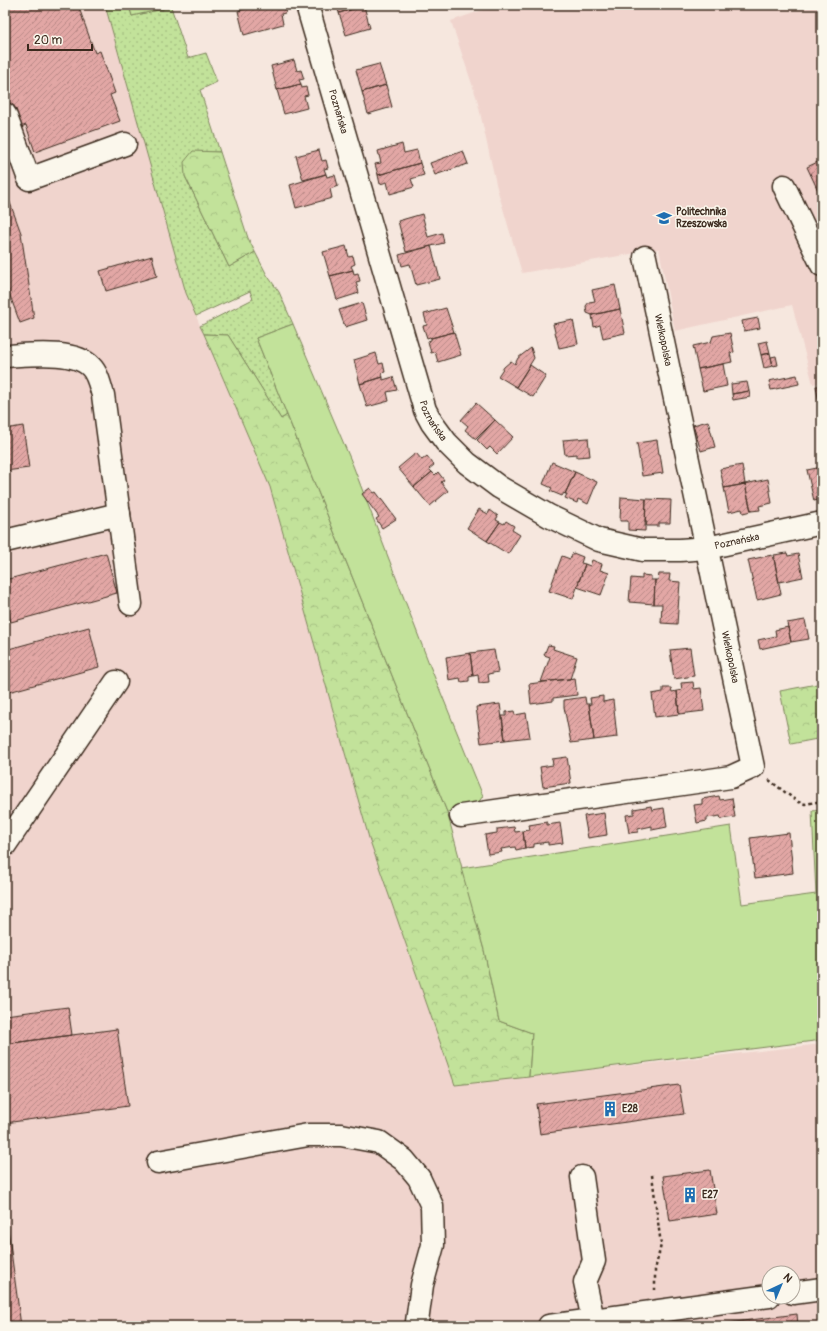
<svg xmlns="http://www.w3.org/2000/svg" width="827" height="1331" font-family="Pangolin,sans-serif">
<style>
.built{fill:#f0d4cd;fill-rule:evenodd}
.grass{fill:url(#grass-dots);stroke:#7e865c}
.forest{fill:url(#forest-crowns);stroke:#7e865c}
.garden{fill:#c2e29a;stroke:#7e865c}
.building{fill:url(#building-hatch);stroke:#3b2a1e}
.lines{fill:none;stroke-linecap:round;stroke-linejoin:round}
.minor-casing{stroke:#3b2a1e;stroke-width:25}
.path{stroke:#3b2a1e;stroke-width:2.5;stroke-dasharray:3 3;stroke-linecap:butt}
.minor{stroke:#fbf7ec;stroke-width:22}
.labels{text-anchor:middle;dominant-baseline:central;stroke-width:3;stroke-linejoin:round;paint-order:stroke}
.street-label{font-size:10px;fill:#3b2a1e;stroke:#fbf7ec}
.poi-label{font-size:10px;font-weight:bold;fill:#3b2a1e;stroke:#fbf7ec;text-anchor:start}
</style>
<defs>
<pattern id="grass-dots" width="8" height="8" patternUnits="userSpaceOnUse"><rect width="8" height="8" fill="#c2e29a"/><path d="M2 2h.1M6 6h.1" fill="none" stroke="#a8c284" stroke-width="1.8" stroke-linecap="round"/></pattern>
<pattern id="forest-crowns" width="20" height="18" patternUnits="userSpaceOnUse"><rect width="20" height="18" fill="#c2e29a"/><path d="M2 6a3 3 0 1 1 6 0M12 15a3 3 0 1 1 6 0" fill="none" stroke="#a8c284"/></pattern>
<pattern id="building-hatch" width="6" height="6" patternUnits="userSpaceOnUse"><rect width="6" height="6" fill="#e2a7a5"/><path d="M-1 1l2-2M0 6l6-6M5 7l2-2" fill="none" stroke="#b88886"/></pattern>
</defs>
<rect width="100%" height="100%" fill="#f6e7de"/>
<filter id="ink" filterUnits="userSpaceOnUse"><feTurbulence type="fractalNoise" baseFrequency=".025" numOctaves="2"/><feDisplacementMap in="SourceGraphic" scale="8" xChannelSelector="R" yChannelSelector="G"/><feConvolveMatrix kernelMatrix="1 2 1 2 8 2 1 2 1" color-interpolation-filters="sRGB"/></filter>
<g filter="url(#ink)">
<path class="built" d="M5,5H105L186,293L270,487L369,838L455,1085L822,1044V1326H5ZM769,1273H793V1297H769Z
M497,5H822V382L813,384L792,305L675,331L659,249L522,273L497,188L477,99L451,21Z"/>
<path class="grass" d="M105,5H129L132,16L171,7L188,58L206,53L217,82L200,90L220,152H193L185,176L229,267L255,252L267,275L279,292L293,324L256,338L287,415L281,419L228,335L204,334L200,326L253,299L250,291L196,316L186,293Z"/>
<path class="forest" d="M193,151L220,152L248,238L255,252L229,267L185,176L184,162Z
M204,334L228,335L281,419L287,415L447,812L484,950L499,1021L532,1033L529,1077L455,1085L369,838L270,487Z
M822,683V738L791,744L780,691Z"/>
<path class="garden" d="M129,5H170L171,7L132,16Z
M293,324L352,463L430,666L483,796L475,807L447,812L256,338Z
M822,810V1040L529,1077L532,1033L499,1021L484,950L461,868L731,826L742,904L816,894L812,811Z"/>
<path class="building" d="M5,5H78L95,53L100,51L115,93L110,95L120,121L35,152L26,125L16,129L5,99V85L9,84L5,72Z
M259,5H284L286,10L285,13L281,14L283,24L244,35L238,11Z
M337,5H363L364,6L339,13Z
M364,6L370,28L346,35L339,13Z
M294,60L297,71L301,70L304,79L299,80L301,84L277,90L271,66Z
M379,64L386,85L362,92L356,70Z
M301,84L302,88L306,87L308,95L304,96L307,108L284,114L277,90Z
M386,85L392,107L368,114L362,92Z
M402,144L404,153L417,150L420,163L378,175L375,164L381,163L378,151Z
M319,150L322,161L326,160L328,168L324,169L326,174L303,180L296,156Z
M463,151L468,164L435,175L430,163Z
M822,160V199L807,167Z
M420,163L424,175L411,179L414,187L390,194L387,182L380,184L378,175Z
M326,174L327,177L335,175L338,186L330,189L332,198L296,208L290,185Z
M5,189L21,233L34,318L20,323L5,282Z
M422,214L428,237L442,233L444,243L406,252L398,221Z
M346,246L349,257L353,256L355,264L351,266L353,270L330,276L323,252Z
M431,246L440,279L416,285L410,264L402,266L399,255Z
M152,256L157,276L106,291L100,271Z
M353,270L354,274L358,273L360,281L356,282L359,293L337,300L330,276Z
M615,285L620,309L592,315L587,313L586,306L589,302L595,301L592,290Z
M362,303L367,320L345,327L339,310Z
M446,308L454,332L431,338L430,337L427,338L423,326L427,325L424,314Z
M620,309L625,333L603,338L600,325L594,327L592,315Z
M758,318L760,328L744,331L742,321Z
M573,320L578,344L559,348L553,324Z
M454,332L461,355L438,362L435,352L431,353L428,341L431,340V338Z
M730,333L734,352L730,353L732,362L698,369L693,346L711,342L713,336Z
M767,341L770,353L761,355L758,343Z
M531,348L534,358L516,387L498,376L504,367L511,361L515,364L518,358Z
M376,353L379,364L383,363L385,372L381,373L383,377L360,384L354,360Z
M770,353L773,366L764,368L761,355Z
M776,356L778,365L773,366L771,357Z
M723,364L727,386L703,391L698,369Z
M530,365L546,376L533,397L516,387Z
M797,375L799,384L771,390L769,381Z
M383,377V380L393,377L397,390L387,392L389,401L367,407L360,384Z
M747,382L749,391L732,394L731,384Z
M816,386H822V410H820Z
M749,391L750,397L733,400L732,394Z
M476,403L495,420L476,439L465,430L468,426L461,420Z
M495,420L513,437L497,454L490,447L487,450L477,440Z
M708,421L715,447L701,451L693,425Z
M23,426L29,468L5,471V429Z
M588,438L590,456L577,457V454L565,455L563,440Z
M657,440L659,454H660L663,473L642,476L637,443Z
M416,453L422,460L427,456L434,465L429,469L432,472L414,487L398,468Z
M552,462L575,472L565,494L564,493L562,496L550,491L552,488L543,484Z
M742,465L745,484L724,488L720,469Z
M822,467V499L814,501L807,470Z
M432,472L435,475L438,472L444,480L441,482L448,491L430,506L414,487Z
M575,472L597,482L588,504L578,499L577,503L565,498L567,494H565Z
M768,479L772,503L759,506L760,510L751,511L745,484Z
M745,484L751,511L743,513L742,509L729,512L724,488Z
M370,488L374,493L376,492L396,519L382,528L376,519L379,517L362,494Z
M621,497L646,499L645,531L628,530V521H620Z
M646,499L671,500L670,523H659V526H646L647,522H645Z
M479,509L488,514L490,510L498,516L496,520L500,522L487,541L467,528Z
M506,521L514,526L512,530L520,535L508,554L487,541L500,522L504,524Z
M106,553L117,593L11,622L5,601V580Z
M573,553L583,557L581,563L585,564L573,599L549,591L562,556L570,559Z
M787,553L788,556L798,554L803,577L779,582L774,559H775L774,555Z
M772,555L773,559H774L781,594L757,600L748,560Z
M592,560L602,564L600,570L609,573L601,595L577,587L585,564L590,566Z
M659,574H670L669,581L680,582L677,624L661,623L662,604H654L655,580H658Z
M642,575L651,576V580H655L654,604L629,602L631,578L642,579Z
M805,620L809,639L791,642L787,623Z
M89,627L99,667L5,693V650Z
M788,627L791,642L760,649L758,640L776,636L775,630Z
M548,645L554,646L553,649L577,657L570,679L541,682L550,657L544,655Z
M690,648L694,676L674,679L670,650Z
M494,650L498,672L488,674L489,682L479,683L478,675L473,676L470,653Z
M470,653L473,676L469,677V681L461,682L460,678L449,680L446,657Z
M575,678L577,695L553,698V701L531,704L529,684Z
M693,682L694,689L701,688L704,711L679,714L677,691L682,690L681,683Z
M663,688H671L672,692L677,691L679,714L655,717L652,694L663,692Z
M603,696V702L613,700L617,737L594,740L589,704H591L590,698Z
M585,697L586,704H589L594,740L571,743L564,707V700Z
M500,704L505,740L481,743L476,707Z
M514,711L515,715L526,713L530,737L505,740L502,716H506V712Z
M567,757L571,783L543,787L540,767L553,765L552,759Z
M719,796L720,800L732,798L735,817L721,819L720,816L707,818V821L697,823L694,805L702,804V799Z
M651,806L652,810L664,808L667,827L652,830V826L638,829V832L629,833L626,815L634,814V809Z
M604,813L607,835L588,838L584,816Z
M547,822V825L560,823L563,843L548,845V842L534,844V847L525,848L523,831L530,830L529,825Z
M514,827L515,832L523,831L525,848L516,850L515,847L501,849L502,852L488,854L485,835L497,833V829Z
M789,833L793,873L755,878L750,838Z
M68,1007L72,1035L5,1044V1015Z
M117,1029L128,1106L5,1123V1044Z
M679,1085L684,1114L540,1134L536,1104Z
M710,1170L717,1214L670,1221L663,1176Z
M5,1206L21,1326H5Z
M797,1314L798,1326H721L720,1324Z"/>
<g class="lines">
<g class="minor-casing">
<g id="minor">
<path id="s1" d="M307,5L425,410L432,423L446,442L467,463L499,487L549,516L599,540L643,550H680L707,548L822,523"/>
<path d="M5,114L29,179L125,144"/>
<path d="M784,186L822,265"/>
<path d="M5,356C28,355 75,349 91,367C98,374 100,386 103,395L131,604"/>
<path d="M5,541L119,514"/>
<path d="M461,816L731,777L753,767L645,257"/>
<path d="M5,845L116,682"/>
<path d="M158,1162L308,1135H341L379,1142L404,1160L419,1178L432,1206L433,1245L422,1285L417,1322V1326"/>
<path d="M582,1177L594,1261L585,1282L593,1320"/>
<path d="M793,1293L822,1289"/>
<path d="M549,1326L769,1296"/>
</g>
</g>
<path class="path" d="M769,780L798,802L805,804L822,801
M652,1175L661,1245L655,1270V1290"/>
<use href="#minor" class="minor"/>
</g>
</g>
<defs>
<g id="university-bare" transform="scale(1.2)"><path d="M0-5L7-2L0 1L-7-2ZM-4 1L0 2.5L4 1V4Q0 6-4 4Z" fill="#1f6fb2" stroke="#fbf7ec" stroke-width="2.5" paint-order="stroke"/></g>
<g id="building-bare" transform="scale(1.2)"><path d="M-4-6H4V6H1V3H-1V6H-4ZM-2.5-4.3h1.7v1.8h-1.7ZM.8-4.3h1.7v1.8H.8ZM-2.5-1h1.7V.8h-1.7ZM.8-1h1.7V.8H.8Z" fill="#1f6fb2" stroke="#fbf7ec" stroke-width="2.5" paint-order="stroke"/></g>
</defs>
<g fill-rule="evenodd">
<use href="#university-bare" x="664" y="218"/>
<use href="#building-bare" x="610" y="1109"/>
<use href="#building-bare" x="690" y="1195"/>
</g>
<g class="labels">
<g class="street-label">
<text stroke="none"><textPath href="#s1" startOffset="111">Poznańska</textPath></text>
<text transform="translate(663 340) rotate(78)">Wielkopolska</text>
<text stroke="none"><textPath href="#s1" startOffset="435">Poznańska</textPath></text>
<text stroke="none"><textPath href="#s1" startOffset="783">Poznańska</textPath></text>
<text transform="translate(730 657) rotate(78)">Wielkopolska</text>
</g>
<g class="poi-label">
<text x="676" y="212">Politechnika<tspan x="676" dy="12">Rzeszowska</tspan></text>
<text x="622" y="1109">E28</text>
<text x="702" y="1195">E27</text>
</g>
</g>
<rect width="827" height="1331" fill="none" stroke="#fbf7ec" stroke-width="20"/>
<rect x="10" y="10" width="807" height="1311" fill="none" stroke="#3b2a1e" stroke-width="1.5" filter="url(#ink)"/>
<g transform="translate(781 1285) rotate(44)"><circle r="19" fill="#fbf7ec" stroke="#aea59a"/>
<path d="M0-3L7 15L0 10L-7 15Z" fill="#1f6fb2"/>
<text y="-6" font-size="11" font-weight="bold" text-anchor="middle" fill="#3b2a1e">N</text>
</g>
<path d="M28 44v6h64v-6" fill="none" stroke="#3b2a1e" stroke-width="2"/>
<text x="34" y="44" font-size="12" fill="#3b2a1e" stroke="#fbf7ec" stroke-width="3" paint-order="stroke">20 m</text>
</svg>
